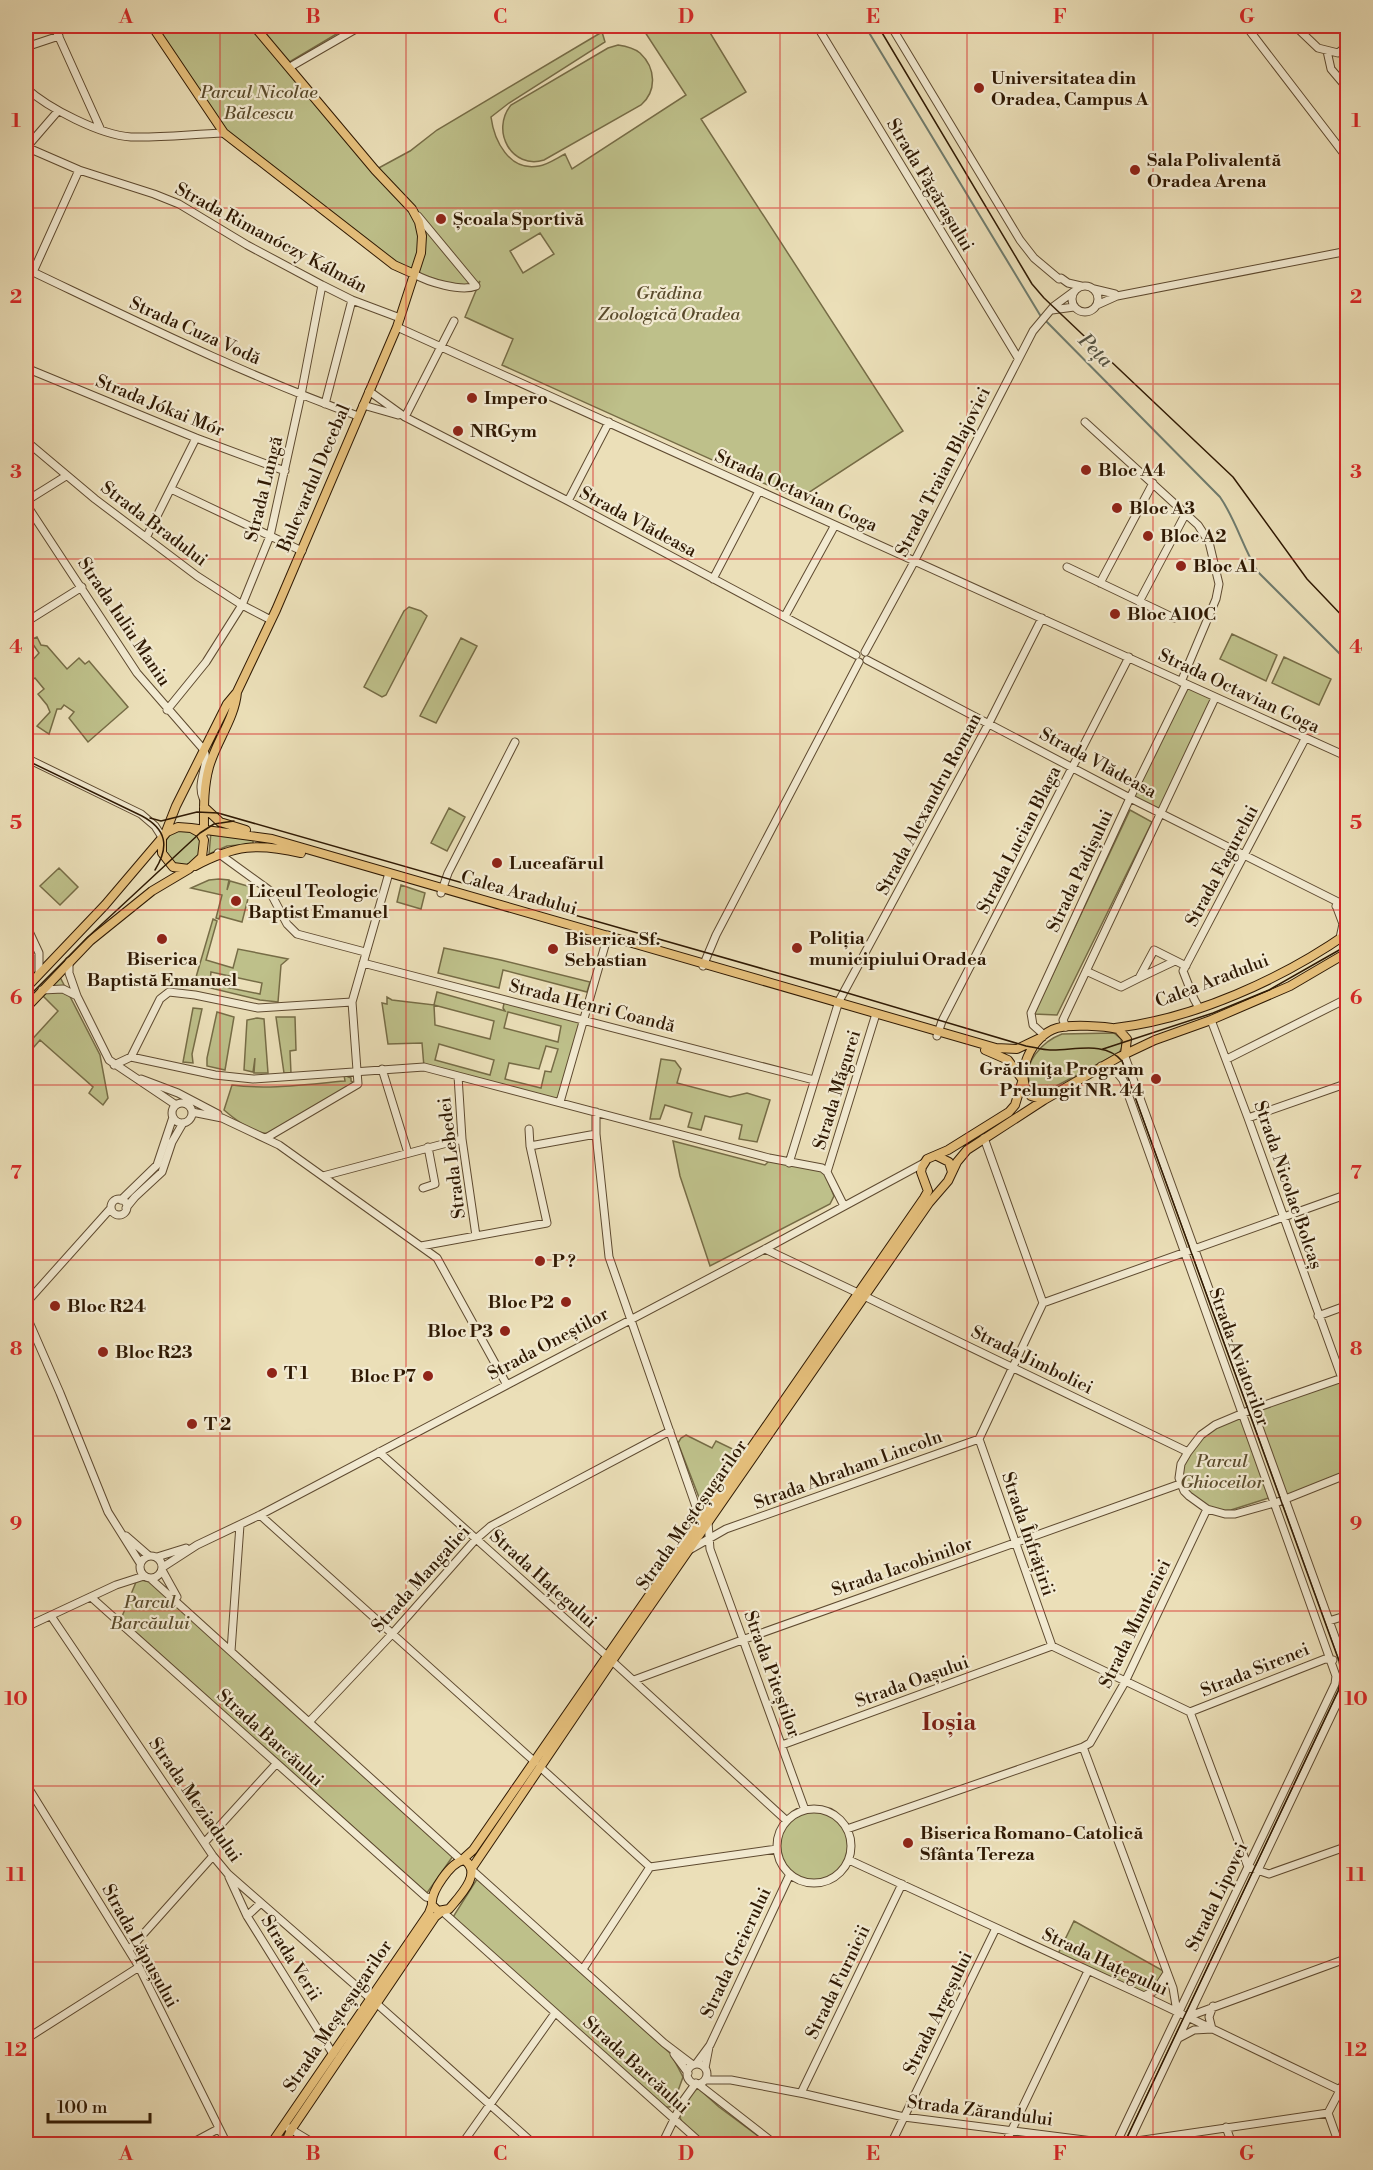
<svg xmlns="http://www.w3.org/2000/svg" width="1373" height="2170" font-family="'Libre Bodoni',serif">
<style>
.green{fill:#bec08a;stroke:#766c46;stroke-width:1.5;fill-rule:evenodd}
.lines{fill:none;stroke-linecap:round;stroke-linejoin:round}
.stream{stroke:#6f7b6d;stroke-width:2}
.minor-casing{stroke:#5e4a30;stroke-width:9}
.major-casing{stroke:#2f1903;stroke-width:10}
.minor{stroke:#f2ead1;stroke-width:7}
.major{stroke:#e6c07c;stroke-width:8}
.tram{stroke:#2f1903;stroke-width:1.5}
.grid{fill:none;stroke:#d62828;stroke-width:1.5;stroke-opacity:0.55}
.poi-dot{fill:#8f2418;stroke:#f2ead1;stroke-width:2}
.labels{text-anchor:middle;dominant-baseline:central;stroke-width:4.5;stroke-linejoin:round;paint-order:stroke}
.poi-label{font-size:18px;font-weight:bold;fill:#2f1903;stroke:#f2ead1;text-anchor:start}
.park-label{font-size:18px;font-style:italic;fill:#5a4b2c;stroke:#f2ead1}
.street-label{font-size:18px;fill:#2f1903;stroke:#f2ead1}
.water-label{font-size:20px;font-style:italic;fill:#545241;stroke:#f2ead1}
.district-label{font-size:24px;font-weight:bold;fill:#7a1f14;stroke:#f2ead1}
.neatline{fill:none;stroke:#d62828;stroke-width:2}
.grid-label{font-size:20px;text-anchor:middle;font-weight:bold;fill:#d62828}
</style>
<rect width="100%" height="100%" fill="#ebdfb8"/>
<filter id="stains"><feTurbulence type="fractalNoise" baseFrequency=".00333" numOctaves="4"/><feColorMatrix values="0 0 0 0 .2 0 0 0 0 .09 0 0 0 0 .02 0 0 0 .5 -.17"/></filter>
<radialGradient id="worn" r=".72"><stop offset=".6" stop-color="#630" stop-opacity="0"/><stop offset="1" stop-color="#630" stop-opacity=".3"/></radialGradient>
<path class="green" d="M152,26H350L291,61L290,67L375,170L410,151L437,130L602,32L605,42L509,103L491,117C494,140 509,172 539,166C547,165 557,158 565,154L572,169L686,95L641,26H706L746,92L701,119L903,431L799,499L502,365L513,339L465,317L480,281L476,286L427,281L394,265L224,133ZM540,233L554,254L523,273L510,251Z
M618,45C625,46 634,48 640,53C656,68 657,91 641,105L544,160C512,170 490,131 511,105L608,48Z
M409,607L421,611L427,616L386,695L382,697L364,687L404,611Z
M1232,634L1277,655L1266,681L1220,659Z
M37,637L41,645L47,646L67,669L79,658L85,664L89,661L128,707L88,742L69,718L74,712L64,705L61,709H57L49,734L37,726L50,712L47,705L38,694L44,689L35,678L26,685V663L29,664L39,653L30,640Z
M461,638L477,646L436,723L420,716Z
M1284,657L1331,679L1319,705L1272,683Z
M1186,684L1215,698L1160,812L1130,798Z
M449,808L465,817L447,851L431,843Z
M1130,810L1152,822L1057,1015L1034,1014Z
M165 847a18 18 0 1 1 36 0a18 18 0 1 1-36 0Z
M211,832L253,840V844L227,846L209,854Z
M59,868L78,887L60,905L40,886Z
M219,879L229,880L227,890L230,881L251,887L242,922L220,916L219,919L216,918L222,895L191,888L209,880Z
M401,885L425,893L421,909L397,902Z
M213,919L217,921L206,960L233,968L238,949L288,959L281,965L278,1002L260,1000L194,984ZM211,972L262,983L260,994L210,984Z
M444,948L501,960L590,982L587,992L503,970L499,988L438,973Z
M60,977L100,1055L108,1098L103,1105L89,1093L93,1087L40,1040L26,1056V1046L58,1011L43,996Z
M437,992L505,1011L503,1008L505,999L583,1019L560,1102L424,1067L422,1043L388,1044L382,1003L387,1004V997L392,1000L434,1005ZM434,1005L494,1021L490,1039L435,1025ZM508,1012L561,1026L558,1042L504,1028ZM439,1044L494,1060L490,1075L435,1060ZM546,1046L558,1049L551,1072L545,1071L541,1088L505,1079L509,1063L539,1069Z
M193,1008L202,1009L192,1054L193,1063L183,1062Z
M217,1012L234,1017L225,1070L207,1066V1058Z
M276,1017H295L296,1050L290,1051L291,1073H284Z
M257,1018L264,1019L268,1073H254L255,1058L253,1072L244,1070L247,1020Z
M1114,1033L1121,1039L1122,1047L1119,1053L1043,1093C1037,1093 1034,1091 1031,1086C1020,1064 1043,1041 1062,1034Z
M661,1059L675,1061L681,1069L677,1083L730,1097L747,1093L770,1100L757,1142L739,1139L742,1125L705,1116L701,1130L688,1127L692,1113L665,1105L660,1119H650Z
M344,1075L351,1078V1081L358,1085L273,1134C254,1134 238,1122 224,1110L232,1085C270,1090 308,1084 345,1081Z
M673,1141L765,1165L770,1160L814,1168L824,1172L834,1196L830,1204L710,1266L680,1176Z
M1341,1378L1347,1395V1474L1284,1499L1253,1409Z
M1242,1417L1272,1497L1231,1510L1219,1511L1207,1506L1189,1492L1182,1483L1183,1464L1197,1442L1215,1428Z
M686,1435L712,1448L716,1441L745,1455L710,1504L706,1505L700,1500L678,1443L681,1438Z
M141,1580L155,1583L221,1647L453,1856L427,1893L121,1619L136,1582Z
M777 1846a37 37 0 1 1 74 0a37 37 0 1 1-74 0Z
M477,1879L671,2054L683,2077L674,2102L670,2107H664L453,1917Z
M1074,1921L1167,1973L1161,1984L1144,1996L1057,1956Z
M699,2089L719,2107L769,2144H706C698,2137 676,2124 680,2111C683,2104 689,2097 693,2090Z"/>
<g class="lines">
<path class="stream" d="M865,26L1040,315L1220,497C1236,520 1243,548 1258,572L1348,662"/>
<g class="minor-casing">
<path id="minor" d="M54,26L100,128
M817,26L1018,358
M891,26L1020,240L1034,258L1059,279L1061,278L1068,283L1081,286
M1246,26L1348,159
M1295,26L1318,48L1338,53L1348,45
M26,47L59,36
M1327,51L1331,69L1348,89
M290,67L361,26
M26,88C48,108 100,135 131,137C161,138 193,134 224,133
M26,147L79,170L154,194L179,204L247,245L322,285L352,300L400,318
M26,148L58,111
M26,262L33,272C140,323 247,376 358,416
M33,272L79,170
M414,274C428,282 461,292 476,286L418,216
M1072 299a13 13 0 1 1 26 0a13 13 0 1 1-26 0Z
M1094,289L1115,294L1117,296
M1097,305L1117,296L1348,251
M1052,310L1074,307
M397,327L1348,757
M26,368L196,438L285,471
M369,391L405,417L568,501L856,655
M325,404L352,300
M363,405L398,415
M405,417L454,321
M1085,422L1198,525L1209,542L1219,584L1216,599L1181,682
M26,441L95,499L197,576L242,605L271,620
M171,489L302,551
M26,501L66,476
M568,501L609,422
M26,504L137,673L204,750C210,766 196,781 203,798
M147,536L196,438
M1067,567L1174,618
M713,579L759,491
M1100,583L1153,483
M1139,602L1186,513
M785,616L835,525
M26,622L82,587
M865,652L914,562L1033,331L1054,306L1073,292
M867,660L1130,798L1348,907
M167,710L206,662L242,605L270,536L301,395L322,285
M26,758L141,814L155,826L162,837
M218,853L269,890L287,924L297,934L365,952
M441,893L448,873L515,742
M1336,906L1348,914
M1337,908L1343,924L1340,938
M26,925L39,953V974
M69,961V973L77,996L109,1060L176,1105
M363,963L814,1080
M703,966L716,935L859,662
M1086,971L1121,987L1139,978L1154,950L1186,966
M1139,978L1175,961
M42,990L63,989L77,996
M1199,1008L1194,999L1183,971L1305,739
M1211,1020L1248,1118L1348,1395
M1066,1027L1063,1020L1215,698
M1044,1035L1033,1025L1031,1013L1130,798L1186,684
M937,1036L942,1021L1129,657
M1124,1054L1344,1662L1346,1677L1342,1693L1128,2144
M131,1057L160,999L169,992L195,995L258,1008L352,1002
M1227,1059L1348,998
M114,1065L131,1057L215,1075L253,1079L424,1067L769,1158L822,1168L827,1172L844,1206
M1101,1066L1115,1070L1123,1080L1336,1676L1335,1684L1116,2144
M382,1069L408,1153
M458,1076L462,1139L476,1236
M141,1079L178,1093L218,1114
M560,1102L608,935
M172 1113a10 10 0 1 1 20 0a10 10 0 1 1-20 0Z
M192,1112L222,1118L279,1145L437,1258L507,1385
M1248,1118L1348,1083
M596,1134L609,1257L701,1521
M266,1138L358,1084L352,1002L389,873
M984,1138L1043,1303L979,1439L1052,1646L1190,1712L1248,1867L1269,1874L1348,1846
M530,1146L596,1134V1112
M789,1163L839,1001L989,723L1042,618
M827,1172L875,1017
M323,1176L462,1139
M423,1188L435,1184L428,1147
M111 1207a8 8 0 1 1 16 0a8 8 0 1 1-16 0Z
M121,1200L157,1165L173,1117
M126,1208L135,1197L162,1172L172,1142L183,1123
M421,1246L547,1223L530,1146L529,1129
M765,1249L858,1293
M864,1296L1188,1452
M26,1303L111,1208
M1043,1303L1348,1194
M26,1315L60,1393L108,1512L140,1563
M1318,1316L1348,1305
M1348,1376L1253,1409L1215,1425L1201,1435L1188,1452L1181,1464L1179,1478L1184,1491L1189,1496L1207,1509L1225,1514H1235L1278,1502L1348,1474
M379,1452L607,1656
M260,1515L535,1762
M708,1522L710,1549L805,1810
M126,1536L149,1556
M691,1549L726,1529L979,1439
M140 1567a11 11 0 1 1 22 0a11 11 0 1 1-22 0Z
M157,1557L186,1548
M163,1567L197,1545L260,1515L765,1249L924,1163
M162,1570L177,1597
M151,1579L461,1860
M91,1597L426,1897L431,1898
M51,1616L213,1856L228,1874L370,1998
M1329,1621L1348,1615
M26,1627L116,1585L144,1576
M231,1651L240,1525
M612,1661L787,1821
M634,1680L742,1640L1180,1484
M1190,1712L1325,1659L1333,1660
M309,1722L392,1634L476,1539L491,1526L670,1431
M782,1745L1052,1646
M1083,1747L1090,1743L1125,1682L1207,1509
M540,1767L650,1867
M26,1784L139,1967L227,2144
M777 1846a37 37 0 1 1 74 0a37 37 0 1 1-74 0Z
M847,1829L1083,1747L1173,1988L1177,2012
M205,1842L276,1764
M849,1860L1144,1996L1348,2094
M650,1867L777,1849
M472,1870L664,2043L693,2065
M229,1877L247,1916L333,2054
M443,1912L702,2144
M247,1916L261,1903
M129,1950L213,1856
M583,1969L650,1867
M1144,1996L1156,1990L1167,1973
M376,2003L534,2144
M1187,2017L1348,1958
M1179,2038L1194,2030L1212,2029L1209,2017L1213,2006
M26,2039L139,1967
M674,2054L688,2073
M696,2064L710,2045L790,1874
M687 2074a10 10 0 1 1 20 0a10 10 0 1 1-20 0Z
M705,2068L709,2047
M705,2080H731L805,2094L904,2117L1116,2144L1328,2113L1348,2075
M698,2084L775,2144
M801,2093L902,1884
M1328,2113L1339,2144
M287,2127L315,2144
M1226,2127L1232,2144
M190,2144L218,2129
M462,2144L555,2013
M662,2144L683,2101L696,2083
M891,2144L996,1928
M1005,2144L1088,1971"/>
</g>
<g class="major-casing">
<path id="major" d="M152,26L224,133L394,265L414,274
M204,807L220,822L246,830
M191,828L272,839L996,1048L1017,1049L1042,1037
M204,832C204,810 203,789 209,767C216,742 235,718 237,692
M165,834L176,806L227,704L237,692L276,610L397,327L421,253L422,236L419,222L412,209L375,170L254,26
M195,866C235,845 257,843 301,853
M26,988L105,905L167,832L178,827L191,828L200,833L204,840L202,857L189,869L173,867L162,853V838
M26,1008L90,941L152,891L189,869
M1115,1028C1194,1019 1282,979 1348,933
M985,1050L1008,1060L1022,1079
M1125,1054L1127,1039L1118,1029C1104,1026 1071,1024 1057,1028C1032,1035 1012,1076 1031,1096L1044,1100L1119,1057L1155,1040L1211,1020L1290,986L1348,952
M937,1156L949,1162L952,1172
M462,1860L473,1850L924,1198L928,1191L921,1172L922,1167L927,1159L948,1150L1009,1112L1015,1105L1022,1082
M464,1860C484,1872 459,1897 449,1909L438,1911L432,1905C430,1892 451,1862 464,1860Z
M472,1868L612,1661L929,1203L948,1181L957,1162L967,1150L1044,1100
M271,2144L429,1913L432,1905
M285,2144L291,2130L435,1917L441,1912"/>
</g>
<use href="#minor" class="minor"/>
<use href="#major" class="major"/>
<path class="tram" d="M878,26L1032,284L1044,298L1233,477L1307,579L1348,622
M26,760L142,816C166,829 170,846 155,870
M150,818L161,821L197,812L218,813L844,992L1026,1046C1034,1047 1042,1050 1050,1050C1073,1051 1105,1040 1122,1061L1339,1661L1342,1676L1338,1691L1124,2144
M26,999L89,936L200,833L214,824L234,821
M1103,1049L1213,1013L1269,990L1348,945"/>
</g>
<path class="grid" d="M220,26V2144M406,26V2144M593,26V2144M780,26V2144M967,26V2144M1153,26V2144M26,208H1348M26,384H1348M26,559H1348M26,734H1348M26,910H1348M26,1085H1348M26,1260H1348M26,1436H1348M26,1611H1348M26,1786H1348M26,1962H1348"/>
<g class="poi-dot">
<circle cx="979" cy="88" r="6"/>
<circle cx="1135" cy="170" r="6"/>
<circle cx="441" cy="219" r="6"/>
<circle cx="472" cy="398" r="6"/>
<circle cx="458" cy="431" r="6"/>
<circle cx="1086" cy="470" r="6"/>
<circle cx="1117" cy="508" r="6"/>
<circle cx="1148" cy="536" r="6"/>
<circle cx="1181" cy="566" r="6"/>
<circle cx="1115" cy="614" r="6"/>
<circle cx="497" cy="863" r="6"/>
<circle cx="236" cy="901" r="6"/>
<circle cx="162" cy="939" r="6"/>
<circle cx="797" cy="948" r="6"/>
<circle cx="553" cy="949" r="6"/>
<circle cx="1156" cy="1079" r="6"/>
<circle cx="540" cy="1261" r="6"/>
<circle cx="566" cy="1302" r="6"/>
<circle cx="55" cy="1306" r="6"/>
<circle cx="505" cy="1331" r="6"/>
<circle cx="103" cy="1352" r="6"/>
<circle cx="272" cy="1373" r="6"/>
<circle cx="428" cy="1376" r="6"/>
<circle cx="192" cy="1424" r="6"/>
<circle cx="908" cy="1843" r="6"/>
</g>
<g class="labels">
<g class="poi-label">
<text x="991" y="78">Universitatea din<tspan x="991" dy="21">Oradea, Campus A</tspan></text>
<text x="1147" y="160">Sala Polivalentă<tspan x="1147" dy="21">Oradea Arena</tspan></text>
<text x="453" y="219">Școala Sportivă</text>
<text x="484" y="398">Impero</text>
<text x="470" y="431">NRGym</text>
<text x="1098" y="470">Bloc A4</text>
<text x="1129" y="508">Bloc A3</text>
<text x="1160" y="536">Bloc A2</text>
<text x="1193" y="566">Bloc A1</text>
<text x="1127" y="614">Bloc A10C</text>
<text x="509" y="863">Luceafărul</text>
<text x="248" y="891">Liceul Teologic<tspan x="248" dy="21">Baptist Emanuel</tspan></text>
<text x="809" y="938">Poliția<tspan x="809" dy="21">municipiului Oradea</tspan></text>
<text x="565" y="939">Biserica Sf.<tspan x="565" dy="21">Sebastian</tspan></text>
<text x="162" y="959" text-anchor="middle">Biserica<tspan x="162" dy="21">Baptistă Emanuel</tspan></text>
<text x="1144" y="1069" text-anchor="end">Grădiniţa Program<tspan x="1144" dy="21">Prelungit NR. 44</tspan></text>
<text x="552" y="1261">P ?</text>
<text x="554" y="1302" text-anchor="end">Bloc P2</text>
<text x="67" y="1306">Bloc R24</text>
<text x="493" y="1331" text-anchor="end">Bloc P3</text>
<text x="115" y="1352">Bloc R23</text>
<text x="284" y="1373">T 1</text>
<text x="416" y="1376" text-anchor="end">Bloc P7</text>
<text x="204" y="1424">T 2</text>
<text x="920" y="1833">Biserica Romano-Catolică<tspan x="920" dy="21">Sfânta Tereza</tspan></text>
</g>
<g class="park-label">
<text x="259" y="92">Parcul Nicolae<tspan x="259" dy="21">Bălcescu</tspan></text>
<text x="669" y="293">Grădina<tspan x="669" dy="21">Zoologică Oradea</tspan></text>
<text x="1222" y="1461">Parcul<tspan x="1222" dy="21">Ghioceilor</tspan></text>
<text x="150" y="1602">Parcul<tspan x="150" dy="21">Barcăului</tspan></text>
</g>
<g class="street-label">
<text transform="translate(930 185) rotate(59)">Strada Făgărașului</text>
<text transform="translate(271 238) rotate(28)">Strada Rimanóczy Kálmán</text>
<text transform="translate(195 331) rotate(24)">Strada Cuza Vodă</text>
<text transform="translate(160 406) rotate(22)">Strada Jókai Mór</text>
<text transform="translate(943 472) rotate(-63)">Strada Traian Blajovici</text>
<text transform="translate(314 478) rotate(-67)">Bulevardul Decebal</text>
<text transform="translate(264 489) rotate(-76)">Strada Lungă</text>
<text transform="translate(796 491) rotate(24)">Strada Octavian Goga</text>
<text transform="translate(638 522) rotate(28)">Strada Vlădeasa</text>
<text transform="translate(154 524) rotate(37)">Strada Bradului</text>
<text transform="translate(124 622) rotate(56)">Strada Iuliu Maniu</text>
<text transform="translate(1239 691) rotate(25)">Strada Octavian Goga</text>
<text transform="translate(1098 763) rotate(28)">Strada Vlădeasa</text>
<text transform="translate(929 804) rotate(-62)">Strada Alexandru Roman</text>
<text transform="translate(1019 840) rotate(-63)">Strada Lucian Blaga</text>
<text transform="translate(1222 866) rotate(-62)">Strada Fagurelui</text>
<text transform="translate(1080 871) rotate(-65)">Strada Padișului</text>
<text transform="translate(519 893) rotate(16)">Calea Aradului</text>
<text transform="translate(1212 981) rotate(-21)">Calea Aradului</text>
<text transform="translate(592 1006) rotate(14)">Strada Henri Coandă</text>
<text transform="translate(837 1090) rotate(-73)">Strada Măgurei</text>
<text transform="translate(452 1158) rotate(-97)">Strada Lebedei</text>
<text transform="translate(1288 1185) rotate(71)">Strada Nicolae Bolcaș</text>
<text transform="translate(548 1344) rotate(-28)">Strada Oneștilor</text>
<text transform="translate(1239 1357) rotate(70)">Strada Aviatorilor</text>
<text transform="translate(1032 1360) rotate(26)">Strada Jimboliei</text>
<text transform="translate(848 1470) rotate(-20)">Strada Abraham Lincoln</text>
<text transform="translate(692 1515) rotate(-55)">Strada Meșteșugarilor</text>
<text transform="translate(1028 1534) rotate(71)">Strada Înfrățirii</text>
<text transform="translate(902 1567) rotate(-19)">Strada Iacobinilor</text>
<text transform="translate(421 1579) rotate(-48)">Strada Mangaliei</text>
<text transform="translate(543 1579) rotate(42)">Strada Hațegului</text>
<text transform="translate(1135 1624) rotate(-64)">Strada Munteniei</text>
<text transform="translate(1255 1670) rotate(-22)">Strada Sirenei</text>
<text transform="translate(772 1674) rotate(70)">Strada Piteștilor</text>
<text transform="translate(912 1682) rotate(-20)">Strada Oașului</text>
<text transform="translate(270 1738) rotate(42)">Strada Barcăului</text>
<text transform="translate(195 1800) rotate(55)">Strada Meziadului</text>
<text transform="translate(1217 1897) rotate(-64)">Strada Lipovei</text>
<text transform="translate(140 1946) rotate(61)">Strada Lăpușului</text>
<text transform="translate(736 1953) rotate(-65)">Strada Greierului</text>
<text transform="translate(291 1958) rotate(58)">Strada Verii</text>
<text transform="translate(1105 1962) rotate(25)">Strada Hațegului</text>
<text transform="translate(838 1982) rotate(-64)">Strada Furnicii</text>
<text transform="translate(938 2013) rotate(-64)">Strada Argeșului</text>
<text transform="translate(338 2016) rotate(-56)">Strada Meșteșugarilor</text>
<text transform="translate(636 2065) rotate(42)">Strada Barcăului</text>
<text transform="translate(980 2111) rotate(7)">Strada Zărandului</text>
</g>
<g class="water-label">
<text transform="translate(1095 351) rotate(45)">Peța</text>
</g>
<g class="district-label">
<text x="949" y="1723">Ioșia</text>
</g>
</g>
<rect width="1373" height="2170" fill="none" stroke="#ebdfb8" stroke-width="66"/>
<path d="M48 2113v9h102v-9" fill="none" stroke="#2f1903" stroke-width="3"/>
<text x="57" y="2113" font-size="18" fill="#2f1903" stroke="#f2ead1" stroke-width="4.5" paint-order="stroke">100 m</text>
<rect x="33" y="33" width="1307" height="2104" class="neatline"/>
<g class="grid-label">
<text x="126" y="23">A</text>
<text x="313" y="23">B</text>
<text x="500" y="23">C</text>
<text x="686" y="23">D</text>
<text x="873" y="23">E</text>
<text x="1060" y="23">F</text>
<text x="1247" y="23">G</text>
<text x="16" y="127">1</text>
<text x="1356" y="127">1</text>
<text x="16" y="303">2</text>
<text x="1356" y="303">2</text>
<text x="16" y="478">3</text>
<text x="1356" y="478">3</text>
<text x="16" y="653">4</text>
<text x="1356" y="653">4</text>
<text x="16" y="829">5</text>
<text x="1356" y="829">5</text>
<text x="16" y="1004">6</text>
<text x="1356" y="1004">6</text>
<text x="16" y="1179">7</text>
<text x="1356" y="1179">7</text>
<text x="16" y="1355">8</text>
<text x="1356" y="1355">8</text>
<text x="16" y="1530">9</text>
<text x="1356" y="1530">9</text>
<text x="16" y="1705">10</text>
<text x="1356" y="1705">10</text>
<text x="16" y="1881">11</text>
<text x="1356" y="1881">11</text>
<text x="16" y="2056">12</text>
<text x="1356" y="2056">12</text>
<text x="126" y="2160">A</text>
<text x="313" y="2160">B</text>
<text x="500" y="2160">C</text>
<text x="686" y="2160">D</text>
<text x="873" y="2160">E</text>
<text x="1060" y="2160">F</text>
<text x="1247" y="2160">G</text>
</g>
<rect width="100%" height="100%" filter="url(#stains)"/>
<rect width="100%" height="100%" fill="url(#worn)"/>
</svg>
